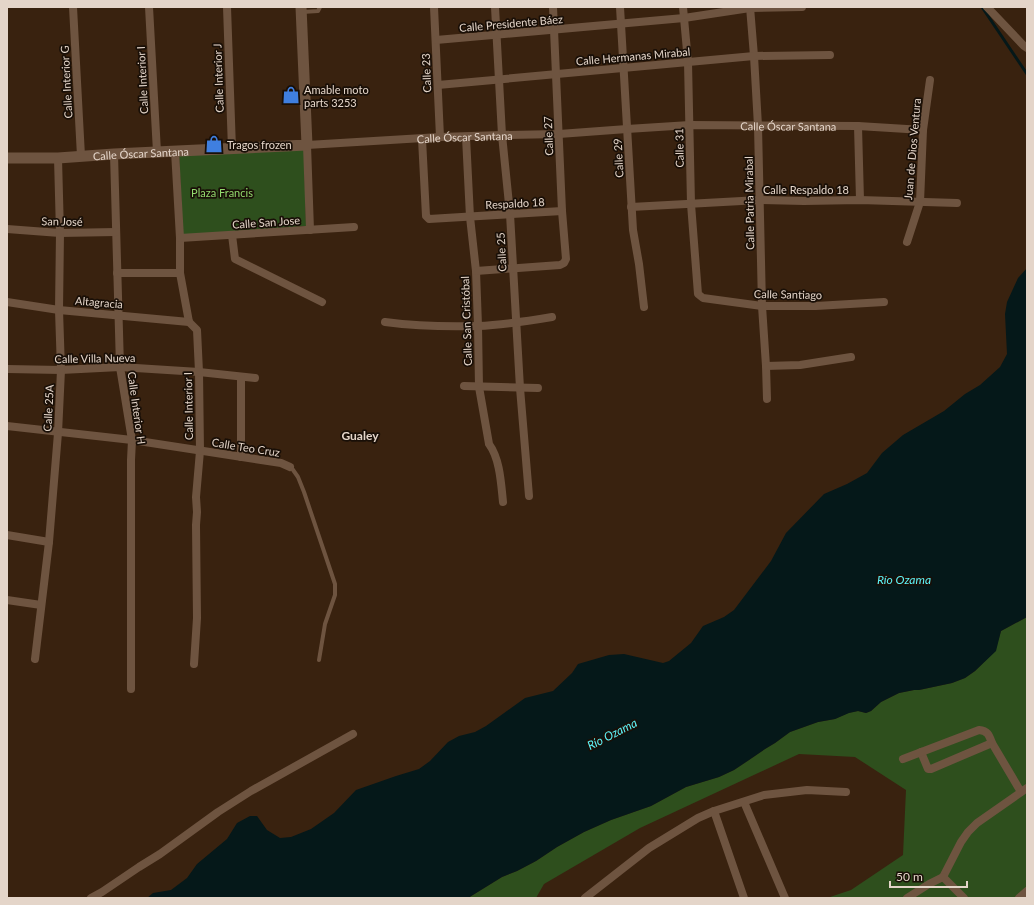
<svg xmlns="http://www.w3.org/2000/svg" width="1034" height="905" font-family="Lato,sans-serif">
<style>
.green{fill:#2e4f1d}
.water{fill:#051819}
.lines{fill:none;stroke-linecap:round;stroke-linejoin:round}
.stream{stroke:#051819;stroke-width:3}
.service{stroke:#6e5440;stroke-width:4}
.minor{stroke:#6e5440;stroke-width:8}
.tertiary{stroke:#6e5440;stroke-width:11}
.labels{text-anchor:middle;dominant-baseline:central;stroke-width:3.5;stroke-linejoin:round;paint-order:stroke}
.street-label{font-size:11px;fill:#e4d5c9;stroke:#190f07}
.poi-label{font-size:11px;fill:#e4d5c9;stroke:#190f07;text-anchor:start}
.park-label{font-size:11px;fill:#92d96d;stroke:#190f07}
.neighbourhood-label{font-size:12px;font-weight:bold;fill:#e4d5c9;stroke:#190f07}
.water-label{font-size:12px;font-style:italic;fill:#5df4f9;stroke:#190f07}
</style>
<rect width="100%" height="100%" fill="#39220f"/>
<path class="green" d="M304,149L306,226L183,235L179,154Z
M1027,617V898H827L851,890L903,855L906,790L855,757L799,754L640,828L544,884L536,898H468L502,877L517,871L536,861L557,847L584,832L611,820L651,806L686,787L719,777L734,770L749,760L765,749L775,743L790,732L818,722L835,719L848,713L858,711L866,713L871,711L881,702L899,693L914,690H919L952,683L965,678L975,671L995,651L1001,631Z"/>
<path class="water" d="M1027,268V617L1001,631L996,651L975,671L965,678L952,683L919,690H914L899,693L881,702L871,711L866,713L858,711L849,713L835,719L818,722L790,732L775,743L765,749L749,760L734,770L719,777L686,787L651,806L611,820L584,832L557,847L536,861L517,871L502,877L468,898H147L153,893L171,890L187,878L197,864L227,839L237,823L250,816H257L267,830L280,838L291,837L311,829L334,813L356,790L396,776L419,769L430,761L448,742L459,736L475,732L486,726L525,698L553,691L572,673L578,664L609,655L624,654L663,663L669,661L691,643L703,626L724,617L734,610L771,561L786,533L824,494L847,484L867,473L882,453L903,435L944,411L965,394L980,385L1000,367L1007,354L1005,314L1007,302L1018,278Z"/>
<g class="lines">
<path class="stream" d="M982,7L1027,74"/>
<path class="service" d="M302,12L318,11L320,7
M291,467L298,477L304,492L335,584V595L325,624L319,660"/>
<g class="minor">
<path d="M73,7L81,156"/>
<path d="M149,7L157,152"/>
<path d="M227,7L232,149"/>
<path d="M434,7L440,137"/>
<path d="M495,7L502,135L510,214L520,388L529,496"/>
<path d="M620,7L633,230L639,264L644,307"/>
<path d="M683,7L688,62L691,204L698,294L703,298L762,306H816L884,302"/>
<path d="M750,7L754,56L758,126L762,306L766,366L767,399"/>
<path d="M987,7L1024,46L1027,48"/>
<path d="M436,40L684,18L750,8L802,7"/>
<path d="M438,85L754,56L830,55"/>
<path d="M858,126L860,200"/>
<path d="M466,137L470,217L476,271L477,298L478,326L479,387L489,444C500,459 501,483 503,502"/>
<path d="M422,139L426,216L429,219L562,211"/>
<path d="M175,151L180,238V273L189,322L197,330L199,372L200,451L196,497L197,512L196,525L197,618L194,664"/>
<path d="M114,154L120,367L132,440L131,460V689"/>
<path d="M631,207L760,200L804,201L860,200L957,203"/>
<path d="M7,229L60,233L116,232"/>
<path id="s1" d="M310,230L307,145L440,137L502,135L559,134L627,129L690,125L858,126L923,130"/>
<path d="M232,235L235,259L322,302"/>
<path d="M180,238L354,227"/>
<path d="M907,242L920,202L923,130L930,80"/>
<path d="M476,271L560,265L564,263L566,259L562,211L553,7"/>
<path d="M117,273H180"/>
<path d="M7,302L59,310L189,322"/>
<path d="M385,322C416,326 447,327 478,326C503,325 528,321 552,317"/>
<path d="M766,366L800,365L851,357"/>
<path d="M7,369L61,370L120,367L199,372L255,378"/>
<path d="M464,386L538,388"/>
<path d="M7,426L132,440L281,463L290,467"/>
<path d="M241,457V377"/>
<path d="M7,535L49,542"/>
<path d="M7,600L41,605"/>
<path d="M35,659L49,542L58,433L61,370L59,310L60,233L58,158"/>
<path d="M921,752L928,769H931L992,743"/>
<path d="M903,759L979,730C988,731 989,735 992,743L1021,792"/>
<path d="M744,802L785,898"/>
<path d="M714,811L744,898"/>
<path d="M943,877L961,842L968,832L977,823L1027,788"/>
<path d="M91,898L102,892L139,867L160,854L218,812L251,791L353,734"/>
<path d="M585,898L649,848L698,818L714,811L764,795L807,790L846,792"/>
<path d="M907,898L929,884L943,877L964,898"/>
<path d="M1019,898L1027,891"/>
</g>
<path class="tertiary" id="s2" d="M7,158H58L114,154L307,145L301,7"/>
</g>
<defs>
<g id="shop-bare" transform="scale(1.38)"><path d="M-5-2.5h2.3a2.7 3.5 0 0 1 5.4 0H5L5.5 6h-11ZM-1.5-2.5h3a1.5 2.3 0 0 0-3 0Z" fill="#3f7fe0" stroke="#190f07" stroke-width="2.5" paint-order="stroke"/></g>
</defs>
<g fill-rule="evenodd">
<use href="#shop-bare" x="291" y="95"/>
<use href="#shop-bare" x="214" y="144"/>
</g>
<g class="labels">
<g class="street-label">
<text transform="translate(511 23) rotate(-5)">Calle Presidente Báez</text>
<text transform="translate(633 56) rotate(-5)">Calle Hermanas Mirabal</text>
<text transform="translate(426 73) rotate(-92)">Calle 23</text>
<text transform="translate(218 78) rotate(-92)">Calle Interior J</text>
<text transform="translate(142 80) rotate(-93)">Calle Interior I</text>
<text transform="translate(66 82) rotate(-93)">Calle Interior G</text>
<text stroke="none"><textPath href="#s1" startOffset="567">Calle Óscar Santana</textPath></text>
<text transform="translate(548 136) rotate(-92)">Calle 27</text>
<text stroke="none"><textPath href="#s1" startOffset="243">Calle Óscar Santana</textPath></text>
<text transform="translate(679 148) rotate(-91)">Calle 31</text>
<text transform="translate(912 149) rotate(-85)">Juan de Dios Ventura</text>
<text stroke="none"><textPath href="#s2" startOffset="134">Calle Óscar Santana</textPath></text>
<text transform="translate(618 158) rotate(-93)">Calle 29</text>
<text x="806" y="189">Calle Respaldo 18</text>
<text transform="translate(515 203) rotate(-3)">Respaldo 18</text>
<text transform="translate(749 203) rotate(-91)">Calle Patria Mirabal</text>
<text transform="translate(62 221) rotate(1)">San José</text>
<text transform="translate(266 222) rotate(-4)">Calle San Jose</text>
<text transform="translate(501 252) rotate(-93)">Calle 25</text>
<text transform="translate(788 294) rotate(1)">Calle Santiago</text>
<text transform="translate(99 302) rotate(5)">Altagracia</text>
<text transform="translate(466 321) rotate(-92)">Calle San Cristóbal</text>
<text transform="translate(95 358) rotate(-1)">Calle Villa Nueva</text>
<text transform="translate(188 406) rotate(-91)">Calle Interior I</text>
<text transform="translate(48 408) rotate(-87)">Calle 25A</text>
<text transform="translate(137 408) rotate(82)">Calle Interior H</text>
<text transform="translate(246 447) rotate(9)">Calle Teo Cruz</text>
</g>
<g class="poi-label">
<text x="304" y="89">Amable moto<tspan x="304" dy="13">parts 3253</tspan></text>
<text x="227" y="144">Tragos frozen</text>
</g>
<g class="park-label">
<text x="222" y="192">Plaza Francis</text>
</g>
<g class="neighbourhood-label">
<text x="360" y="435">Gualey</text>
</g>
<g class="water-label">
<text x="904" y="579">Río Ozama</text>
<text transform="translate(612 734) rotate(-27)">Río Ozama</text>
</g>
</g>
<rect width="1034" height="905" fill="none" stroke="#e4d5c9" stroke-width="16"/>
<path d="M890 881v6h77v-6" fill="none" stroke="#e4d5c9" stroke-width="2"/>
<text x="896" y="881" font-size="12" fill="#e4d5c9" stroke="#190f07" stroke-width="3" paint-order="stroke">50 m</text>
</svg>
